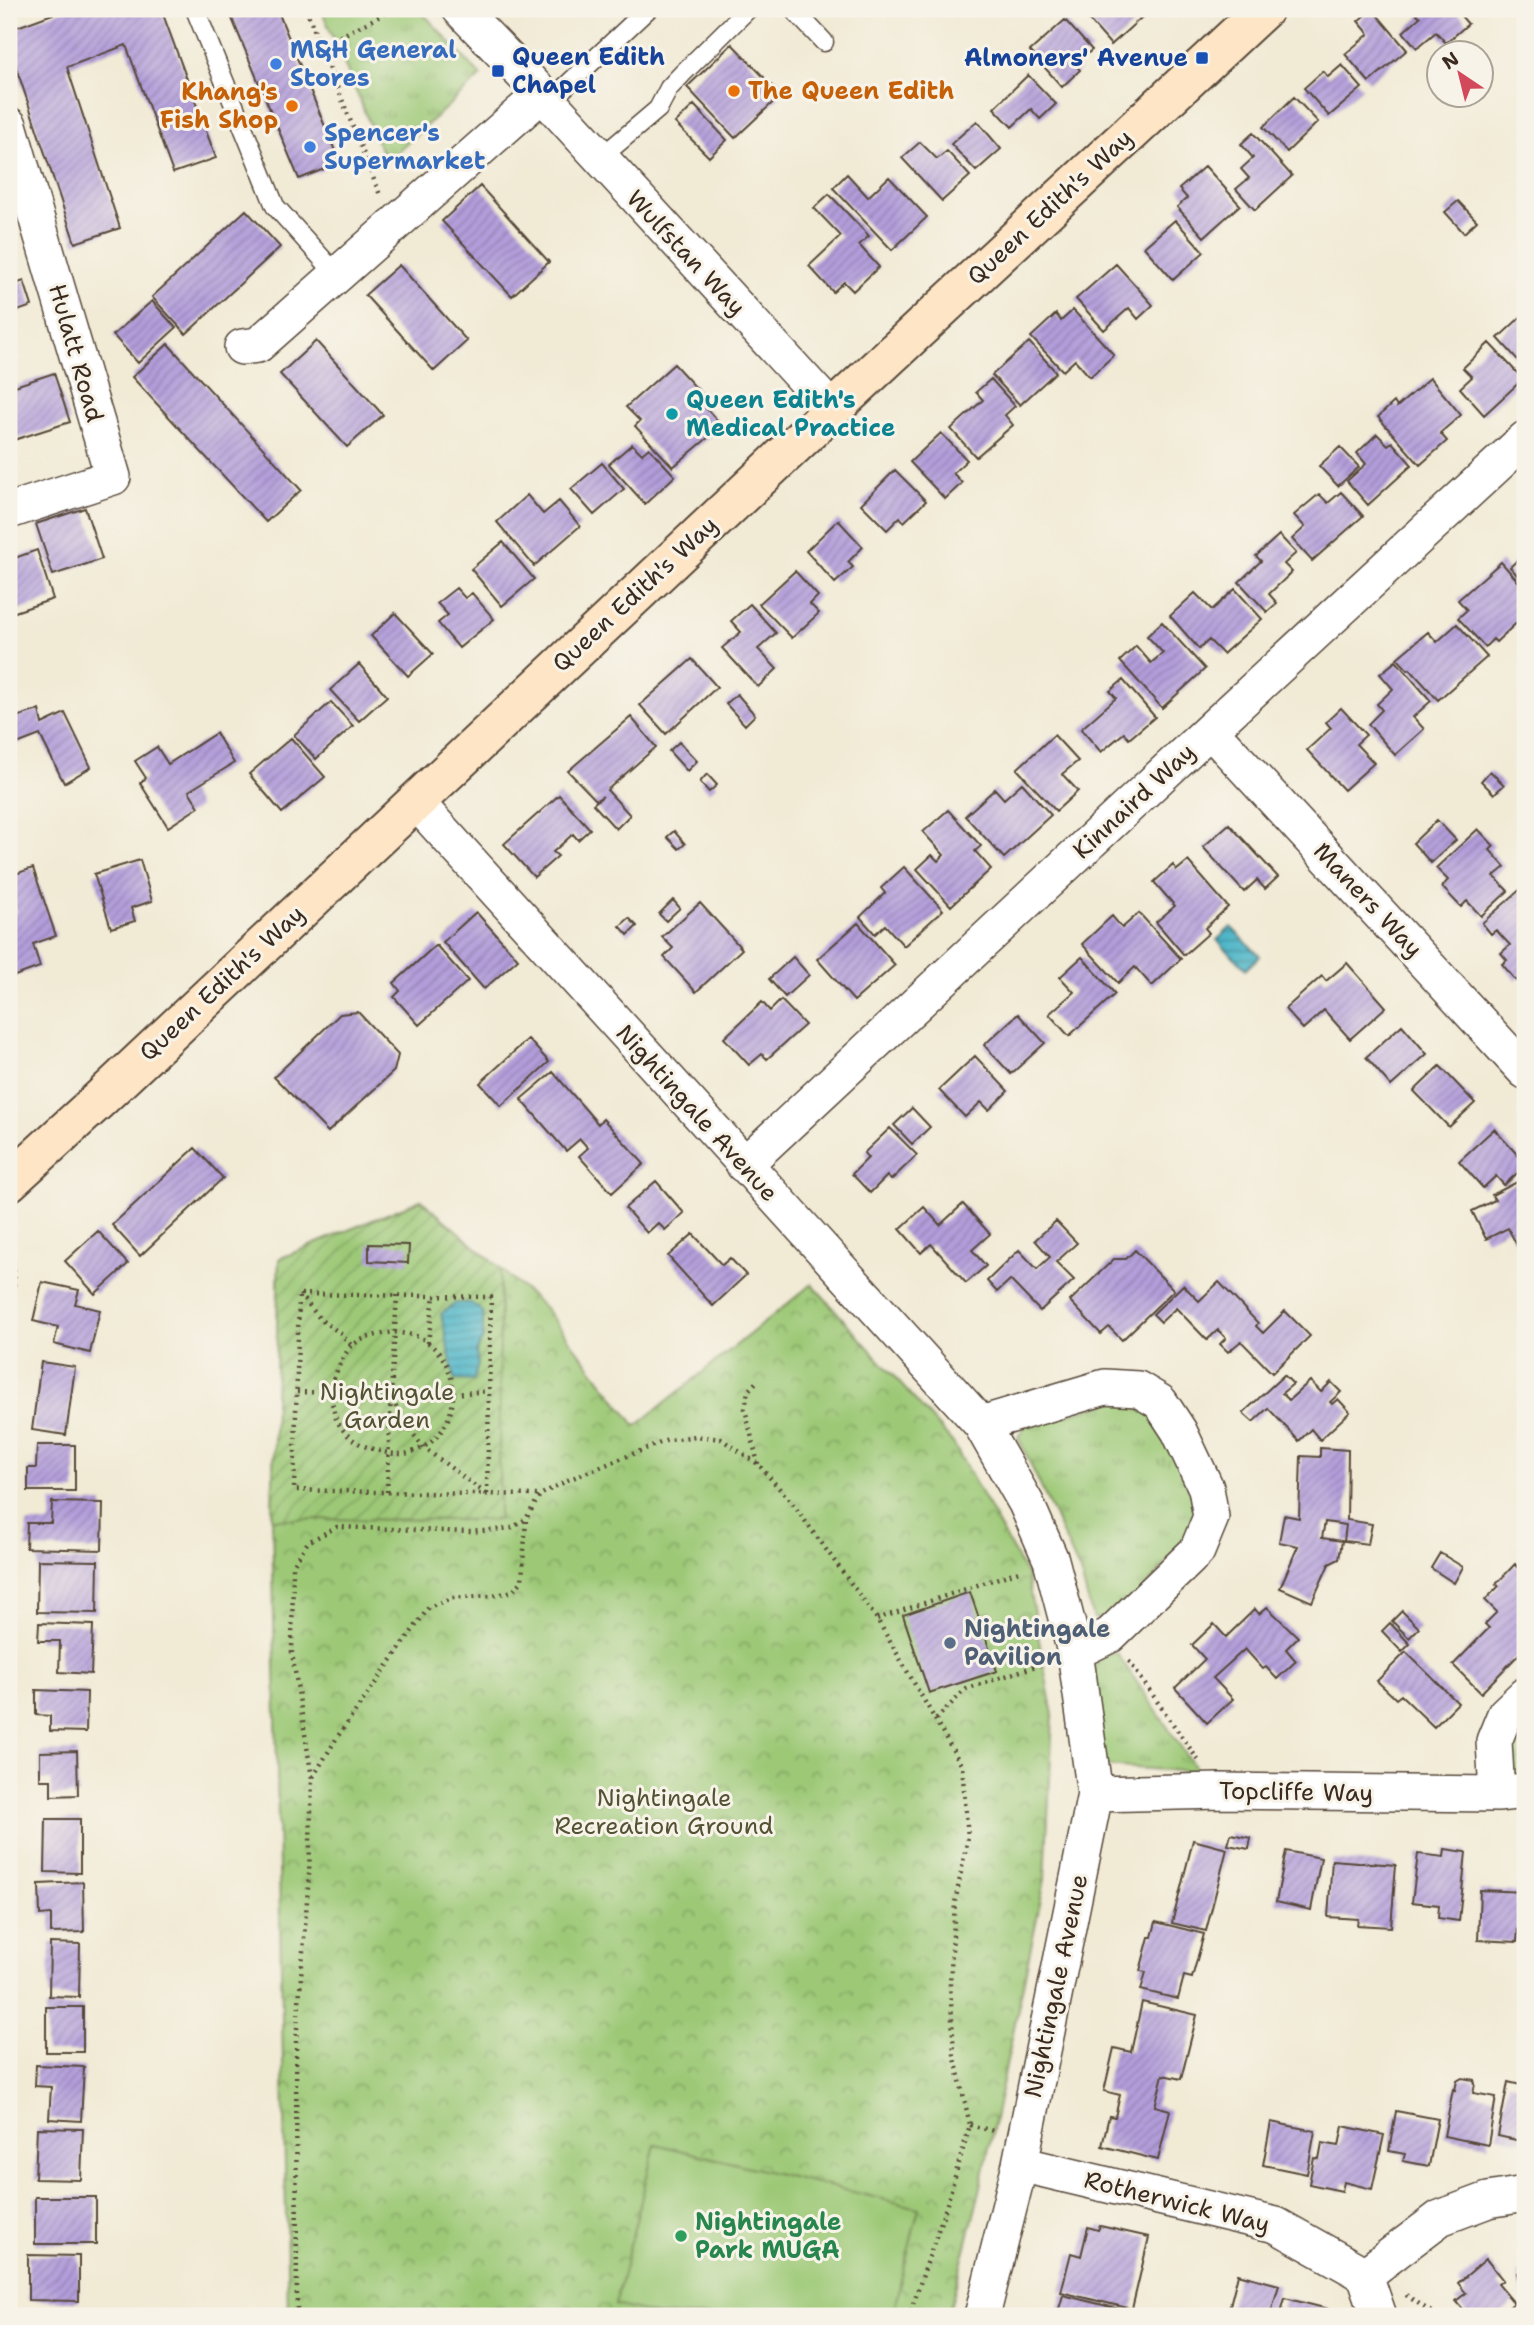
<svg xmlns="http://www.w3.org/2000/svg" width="1534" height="2325" font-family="'Shantell Sans',sans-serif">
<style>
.grass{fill:url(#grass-tufts);stroke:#6c7a4a;stroke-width:2}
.park{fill:url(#park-crowns);stroke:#6c7a4a;stroke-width:2}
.garden{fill:url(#garden-furrows);stroke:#6c7a4a;stroke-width:2}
.pitch{fill:#9dc977;stroke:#6c7a4a;stroke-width:2}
.water{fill:url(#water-rules);stroke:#437073;stroke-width:2}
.building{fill:url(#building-hatch)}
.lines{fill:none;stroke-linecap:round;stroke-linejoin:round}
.lane-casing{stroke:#564739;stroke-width:21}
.street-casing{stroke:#564739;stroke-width:38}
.secondary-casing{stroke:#564739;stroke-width:42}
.path{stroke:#564739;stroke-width:4.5;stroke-dasharray:2 5;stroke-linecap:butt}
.lane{stroke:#fff;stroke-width:18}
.street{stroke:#fff;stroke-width:35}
.secondary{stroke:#fee5c5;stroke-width:38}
.transit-dot{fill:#1a4fb4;stroke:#f7f3e8;stroke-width:2.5}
.shop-dot{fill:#3f7fe0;stroke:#f7f3e8;stroke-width:2.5}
.food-dot{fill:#e8710a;stroke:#f7f3e8;stroke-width:2.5}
.culture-dot{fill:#0f9aa8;stroke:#f7f3e8;stroke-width:2.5}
.service-dot{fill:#5c6f8a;stroke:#f7f3e8;stroke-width:2.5}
.leisure-dot{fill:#2e9e5b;stroke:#f7f3e8;stroke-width:2.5}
.labels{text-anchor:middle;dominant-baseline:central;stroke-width:6;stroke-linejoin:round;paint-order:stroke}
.shop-label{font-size:24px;font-weight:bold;fill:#366cbe;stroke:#f7f3e8;text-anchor:start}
.transit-label{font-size:24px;font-weight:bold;fill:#164399;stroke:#f7f3e8;text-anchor:start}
.food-label{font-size:24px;font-weight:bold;fill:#c56008;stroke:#f7f3e8;text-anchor:start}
.street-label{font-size:24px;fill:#3b2a1e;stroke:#f7f3e8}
.culture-label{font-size:24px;font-weight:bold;fill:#0d838f;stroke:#f7f3e8;text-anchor:start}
.park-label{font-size:24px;fill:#545234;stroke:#f7f3e8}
.service-label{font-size:24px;font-weight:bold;fill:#4e5e75;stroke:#f7f3e8;text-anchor:start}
.leisure-label{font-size:24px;font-weight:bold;fill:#27864d;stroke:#f7f3e8;text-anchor:start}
</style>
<defs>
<pattern id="grass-tufts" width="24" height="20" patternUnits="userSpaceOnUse" patternTransform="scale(1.75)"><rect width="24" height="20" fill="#9dc977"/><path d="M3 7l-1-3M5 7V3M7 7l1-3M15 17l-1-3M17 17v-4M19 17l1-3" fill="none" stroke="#81a361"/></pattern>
<pattern id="park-crowns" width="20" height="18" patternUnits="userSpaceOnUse" patternTransform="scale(1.75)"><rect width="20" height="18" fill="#9dc977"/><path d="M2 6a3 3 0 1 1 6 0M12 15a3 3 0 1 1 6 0" fill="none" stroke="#81a361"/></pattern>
<pattern id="garden-furrows" width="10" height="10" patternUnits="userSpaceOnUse" patternTransform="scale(1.75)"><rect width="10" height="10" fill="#9dc977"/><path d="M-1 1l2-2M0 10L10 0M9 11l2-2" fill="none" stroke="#81a361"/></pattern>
<pattern id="water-rules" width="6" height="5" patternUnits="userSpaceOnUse" patternTransform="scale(1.75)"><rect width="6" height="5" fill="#4bb5c8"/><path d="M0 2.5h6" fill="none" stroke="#4093a2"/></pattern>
<pattern id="building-hatch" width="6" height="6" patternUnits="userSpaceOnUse" patternTransform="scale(1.75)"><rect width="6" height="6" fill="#b39edb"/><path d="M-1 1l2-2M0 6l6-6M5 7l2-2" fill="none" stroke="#9381b1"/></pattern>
</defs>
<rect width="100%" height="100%" fill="#f7f3e8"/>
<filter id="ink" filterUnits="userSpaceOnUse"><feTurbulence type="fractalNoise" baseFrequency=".0143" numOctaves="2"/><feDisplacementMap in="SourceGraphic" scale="14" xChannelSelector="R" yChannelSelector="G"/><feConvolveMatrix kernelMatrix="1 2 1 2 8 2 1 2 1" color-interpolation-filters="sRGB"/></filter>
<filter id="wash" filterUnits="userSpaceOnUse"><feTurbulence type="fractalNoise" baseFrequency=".00686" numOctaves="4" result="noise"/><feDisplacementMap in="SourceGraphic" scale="28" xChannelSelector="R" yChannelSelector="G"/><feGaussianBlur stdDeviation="1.57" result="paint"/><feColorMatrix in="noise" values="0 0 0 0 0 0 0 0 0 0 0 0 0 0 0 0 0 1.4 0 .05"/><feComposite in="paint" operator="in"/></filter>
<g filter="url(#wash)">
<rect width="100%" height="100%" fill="#f1ead5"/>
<path class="grass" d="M321,9H419L481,76L386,162Z
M1122,1399L1158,1410L1207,1518L1112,1624L1093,1618L1080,1572L1018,1437L1024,1427Z
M1117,1653L1198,1772L1103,1766L1094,1671L1100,1655Z
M1525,1706V1779L1516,1778L1509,1771L1513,1717Z"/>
<path class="park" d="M421,1200L544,1307L636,1426L812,1284L953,1443L1027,1576L1053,1715L1045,1879L980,2191L948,2316H288L272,1519L279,1259Z"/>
<path class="garden" d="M421,1200L500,1268L499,1520L272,1519L279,1259Z"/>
<path class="pitch" d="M655,2144L919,2208L892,2316H660L615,2305Z"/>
<path class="water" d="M1231,927L1260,956L1246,969L1217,940Z
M456,1303H471L483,1312V1338L476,1352L478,1365L473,1381L455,1380L441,1314Z"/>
<g id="blocks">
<path class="building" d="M66,9H161L216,158L173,173L126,45L67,67L120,228L75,243L9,46V30Z
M228,9H277L340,163L299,179Z
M620,9H638L628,18Z
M1084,9H1151L1111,45L1081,11Z
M1372,9L1407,50L1369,82L1345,54L1369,34L1358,21Z
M1412,9H1455L1468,24L1446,43L1436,32L1417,48L1403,32L1420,17Z
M1065,20L1092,50L1075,64L1080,70L1062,87L1030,51Z
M732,44L781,95L735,138L687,87Z
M1342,65L1362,88L1329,116L1304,88L1323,71L1328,77Z
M1028,75L1056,104L1040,119L1031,109L1012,127L994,108Z
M1294,97L1318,122L1287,152L1263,127Z
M694,105L727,140L709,157L675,123Z
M977,121L1001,149L976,171L951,144Z
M1253,133L1292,176L1255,210L1236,189L1249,178L1241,169L1253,158L1241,144Z
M920,142L937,159L947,151L970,176L942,201L902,158Z
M1205,166L1240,205L1204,237L1177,207L1187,198L1179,189Z
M847,174L868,197L889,177L927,217L892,250L833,188Z
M480,186L549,262L512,296L442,221Z
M829,194L869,236L859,245L879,267L853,291L844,282L833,292L809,266L841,236L814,208Z
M1458,201L1477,221L1464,233L1445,212Z
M246,210L280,247L186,334L152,297Z
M1175,220L1204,252L1173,280L1144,247Z
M9,235L15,252L9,254Z
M1116,264L1153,305L1138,319L1129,308L1104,330L1076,299Z
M399,265L467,341L434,371L365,295Z
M24,281L32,306L9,314V286Z
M152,301L176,328L138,363L113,335Z
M1073,310L1114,355L1090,377L1075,360L1063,371L1031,337L1056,314L1061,321Z
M1525,313V368L1498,338Z
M316,341L383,415L347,447L280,374Z
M1029,342L1056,372L1020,405L992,375Z
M1489,343L1523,379L1484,415L1460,388L1472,377L1463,368Z
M168,344L301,490L266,522L132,377Z
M674,364L710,403L705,407L722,426L673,467L635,426L640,421L626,407Z
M54,373L70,422L14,440L9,424V388Z
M1430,378L1461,415L1440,433L1447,441L1420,465L1378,417L1394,402L1397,407Z
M991,379L1015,406L1005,415L1013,425L976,457L951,429L983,400L976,392Z
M941,433L967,460L953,473L962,483L945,499L910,462Z
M1377,434L1388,445L1392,442L1412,465L1368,505L1347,481L1366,464L1357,453Z
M632,444L642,454L649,448L675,476L645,504L609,464Z
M1340,447L1359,467L1338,486L1319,466Z
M602,463L624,489L594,515L571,489Z
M895,470L926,501L904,522L900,517L887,530L861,504Z
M1341,492L1363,516L1312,561L1292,539L1305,527L1294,515L1319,494L1328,503Z
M527,495L543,514L559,501L580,526L534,566L497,522Z
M85,508L102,559L53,575L36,524Z
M838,520L863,547L848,562L853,567L835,583L806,551Z
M1279,535L1296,553L1284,564L1292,572L1269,594L1277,603L1267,612L1239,582L1261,561L1256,556Z
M503,542L534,579L502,606L471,569Z
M37,550L53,599L9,614V560Z
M1525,553V584L1510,567Z
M1501,562L1525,589V615L1496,642L1493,639L1485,647L1458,618L1467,610L1458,600Z
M795,571L818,596L810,604L819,613L792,638L759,604Z
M456,588L465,598L472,593L494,619L459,648L438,623L448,615L437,603Z
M1235,589L1262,619L1223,654L1209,640L1199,649L1170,616L1195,593L1212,610Z
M750,604L776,633L758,649L777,669L758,687L722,648L741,632L731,621Z
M395,613L433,654L408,676L371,636Z
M1162,622L1205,669L1162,708L1120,661L1136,646L1151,663L1163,653L1147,636Z
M1457,624L1487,657L1438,700L1410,669L1408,670L1397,658L1428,632L1437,642Z
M692,659L717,687L666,734L640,705Z
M1396,661L1431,701L1413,717L1424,729L1395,755L1368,724L1382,710L1377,704L1393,689L1380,674Z
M359,664L387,696L359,721L330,690Z
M1123,680L1155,717L1129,739L1124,733L1101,752L1081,729L1116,698L1110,691Z
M737,694L755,715L745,725L726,704Z
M331,702L353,726L316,759L294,735Z
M1341,708L1366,735L1356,744L1374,763L1344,790L1307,750L1331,728L1326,722Z
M39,710L42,724L65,713L91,767L64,783L40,735L9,747V719Z
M631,717L656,747L607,790L630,815L616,829L593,804L603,796L596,800L568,771Z
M216,733L234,763L189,791L199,807L168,827L140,783L146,778L135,761L157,747L168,764Z
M1054,735L1078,761L1062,774L1078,791L1056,811L1017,769Z
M291,738L325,777L282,813L249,774Z
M679,742L697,761L687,771L669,751Z
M1490,771L1504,785L1494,794L1481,781Z
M707,774L717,785L709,792L700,782Z
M1022,783L1051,815L1004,858L965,816L995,789L1004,799Z
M559,795L590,829L578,840L573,834L553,852L558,856L534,877L504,844Z
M948,810L981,846L975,851L991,869L951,906L917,869L932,855L938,861L944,855L923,832Z
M1437,820L1456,840L1431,863L1413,843Z
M1229,824L1278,877L1265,889L1257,880L1244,892L1203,847Z
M1478,829L1494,846L1490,850L1505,867L1494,876L1508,891L1481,916L1467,901L1461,907L1442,887L1448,880L1436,868Z
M674,831L685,844L679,849L667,837Z
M140,860L152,901L131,908L135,921L111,928L94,874Z
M1188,861L1228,907L1205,928L1209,933L1184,955L1156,922L1175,906L1154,882L1173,865L1177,870Z
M904,867L943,910L904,946L885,925L875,934L860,917L885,893L881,888Z
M33,868L56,936L33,944L40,967L9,978V915L16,912L9,891V876Z
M1523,887L1525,889V973L1516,981L1502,964L1507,960L1501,953L1510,945L1496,930L1491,934L1482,923Z
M673,900L680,908L666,921L659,914Z
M700,903L742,949L696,992L664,957L673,948L662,937Z
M476,912L518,959L484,989L443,942Z
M1139,913L1181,959L1152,986L1135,967L1118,983L1082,944L1112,916L1122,928Z
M629,918L637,926L628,935L620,926Z
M858,923L895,965L854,1001L817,959Z
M436,945L468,981L419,1025L394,997L400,991L394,983Z
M793,957L809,975L785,997L769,979Z
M1082,957L1115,994L1069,1036L1049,1014L1074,992L1060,977Z
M1347,963L1386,1007L1350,1039L1324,1010L1303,1029L1285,1009L1322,976L1326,981Z
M781,1000L805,1025L767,1059L762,1054L749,1065L724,1038L762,1002L770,1011Z
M358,1012L398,1055L394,1071L328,1132L274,1077L340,1014Z
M1018,1014L1045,1043L1011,1074L984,1045Z
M1402,1025L1427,1054L1391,1086L1366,1057Z
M528,1039L549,1062L501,1106L480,1083Z
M975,1056L1008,1091L989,1110L981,1102L965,1117L939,1090Z
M1440,1066L1475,1103L1449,1127L1414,1091Z
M553,1072L598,1124L603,1119L644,1164L612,1193L579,1156L588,1148L580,1139L566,1151L521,1099Z
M912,1108L930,1127L912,1144L894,1125Z
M890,1128L917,1155L891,1180L887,1176L870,1193L852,1174L868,1158L864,1153Z
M1494,1129L1525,1163V1166L1504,1185L1496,1176L1483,1188L1459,1161Z
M195,1148L223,1178L140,1256L112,1225Z
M1525,1178V1261L1508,1228L1486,1239L1472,1211L1495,1200L1492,1195Z
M656,1181L684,1213L665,1230L658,1223L647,1233L625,1208Z
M963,1204L990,1234L972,1250L986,1266L966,1283L931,1244L921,1253L900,1229L924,1207L940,1225Z
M1056,1221L1077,1243L1056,1262L1074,1280L1040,1311L1010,1280L997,1292L987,1281L1019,1250L1037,1269L1050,1257L1035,1240Z
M98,1231L128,1264L95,1294L65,1261Z
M693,1234L722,1265L730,1258L746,1275L713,1306L668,1256Z
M369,1244L409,1245L408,1263L369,1261Z
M1135,1250L1174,1290L1122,1340L1109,1327L1101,1334L1070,1301L1114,1259H1126Z
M42,1282L79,1290L75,1304L100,1310L90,1353L54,1344L58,1327L33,1321Z
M1219,1282L1258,1323L1256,1326L1263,1333L1285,1311L1310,1336L1272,1373L1241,1341L1228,1352L1220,1344L1226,1338L1218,1330L1207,1340L1176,1308L1161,1322L1153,1314L1183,1285L1199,1301Z
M41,1362L75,1367L66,1435L32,1430Z
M1284,1375L1293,1384L1282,1393L1289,1400L1310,1381L1321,1392L1331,1382L1341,1392L1330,1402L1332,1404L1338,1399L1350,1412L1320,1440L1311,1429L1299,1441L1268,1408L1253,1422L1243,1413Z
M37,1445H75V1491H28V1468H36Z
M1320,1448L1348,1450L1347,1520L1372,1524L1368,1544L1344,1541L1346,1525L1325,1522L1322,1538L1342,1541L1339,1559L1329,1564L1312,1602L1280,1588L1298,1546L1279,1542L1284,1515L1299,1518L1301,1456L1320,1457Z
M52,1502L103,1503L102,1550L26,1548L27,1523H51Z
M1440,1553L1463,1567L1454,1583L1431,1568Z
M38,1560L98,1561L97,1613L37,1612Z
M1515,1564L1522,1571L1525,1567V1648L1481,1693L1453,1665L1489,1628L1485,1624L1497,1612L1485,1600L1499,1586L1496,1584Z
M970,1592L997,1671L929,1693L903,1615Z
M1267,1607L1298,1637L1286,1649L1296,1661L1277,1679L1266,1667L1263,1669L1245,1649L1213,1678L1233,1699L1207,1723L1175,1688L1205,1659L1192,1645L1214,1624L1226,1637L1255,1609L1259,1614Z
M1402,1611L1419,1628L1409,1638L1392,1621Z
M39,1623L93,1625L91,1674L59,1672L60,1641H38Z
M1390,1623L1410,1644L1402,1652L1382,1631Z
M1406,1652L1458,1703L1434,1727L1401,1695L1396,1699L1377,1681Z
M36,1690L87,1692L86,1732L50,1731V1716L36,1715Z
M77,1751L78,1795L51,1796V1780H40V1752Z
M46,1819H80V1873L45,1872Z
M1231,1834L1251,1838L1249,1849L1228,1845Z
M1193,1840L1227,1849L1206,1931L1172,1923Z
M1445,1849L1466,1852L1459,1921L1438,1918L1439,1905L1412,1902L1418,1854L1444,1857Z
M1286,1851L1321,1858L1311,1910L1276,1902Z
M1332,1860L1396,1865L1391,1927L1357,1925L1358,1919L1328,1917Z
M83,1882L84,1932L51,1933V1914L40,1915L39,1884Z
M1480,1890L1525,1892V1929H1518L1517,1942L1478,1940Z
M1156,1922L1204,1934L1192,1978L1184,1976L1178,1999L1141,1990L1146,1972L1140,1971L1149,1937H1152Z
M50,1943L80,1944L79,1997L49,1996Z
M1142,2002L1197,2015L1181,2079L1163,2075L1155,2106L1170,2110L1158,2160L1102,2146L1109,2116L1115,2117L1120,2095L1104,2091L1114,2048L1131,2052Z
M46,2007H83V2052H46Z
M36,2065L84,2067L81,2121L49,2119L51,2087L35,2086Z
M1462,2078L1474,2080L1475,2084L1473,2093L1496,2097L1488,2145L1444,2136L1453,2089L1455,2090L1457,2081Z
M1508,2082L1525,2086V2142L1498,2136Z
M1396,2111L1438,2119L1429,2166L1403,2161L1405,2154L1389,2151Z
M1271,2122L1315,2131L1307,2174L1263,2165Z
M1343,2126L1384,2135L1372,2189L1344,2182L1342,2191L1309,2184L1314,2158L1319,2159L1322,2143L1339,2146Z
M37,2128L83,2129L81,2180L35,2179Z
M35,2197H96V2244H35Z
M1100,2226L1149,2237L1132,2309L1061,2292L1071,2253L1081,2256L1088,2227L1098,2230Z
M28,2255L79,2256V2301L28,2300Z
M1486,2259L1503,2280L1498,2284L1514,2303L1499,2316H1469L1456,2301L1466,2293L1458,2283Z
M1525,2272V2299H1523L1517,2273Z
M1238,2274L1279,2285L1270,2316H1239L1228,2313Z
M1063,2295L1123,2310L1121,2316H1057Z
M1285,2298L1328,2309L1326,2316H1280Z"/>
</g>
</g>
<g filter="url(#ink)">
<use href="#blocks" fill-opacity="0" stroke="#564739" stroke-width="2"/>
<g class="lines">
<g class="lane-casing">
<path id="lane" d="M195,9L275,206L337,275
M793,9L824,42
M549,102L648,9
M599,159L658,109L669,88L683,73L748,9"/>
</g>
<g class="street-casing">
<path id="street" d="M460,9L542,94L832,410
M9,125L113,477L9,511
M242,347L258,345L542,94
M1210,730L1525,1071
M415,801L981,1424L1026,1503L1051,1560L1075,1652L1095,1794L1020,2164L982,2316
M744,1165L1210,730L1525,439
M981,1424L1105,1387L1138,1389L1160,1402L1179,1431L1206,1488L1211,1517L1197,1551L1110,1635L1075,1652
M1095,1794L1220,1791L1497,1794L1525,1791
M1497,1794L1494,1741L1505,1714L1525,1695
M1020,2164L1276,2225L1365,2275L1379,2316
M1365,2275L1440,2218L1488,2200L1525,2194"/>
</g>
<g class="secondary-casing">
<path id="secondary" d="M9,1182L101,1098L832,410L1264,9"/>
</g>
<path class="path" d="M306,9L380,195
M321,46L394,9
M9,1242C15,1264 17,1287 9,1308
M300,1294L321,1320L340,1333L351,1345
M397,1295L391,1394L400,1417L423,1447L486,1494
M395,1332C403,1334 413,1334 421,1338C467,1364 463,1436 412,1452C399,1457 382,1452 370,1448C353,1443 338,1429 334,1412C333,1405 330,1397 330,1391C332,1380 345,1349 354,1344C366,1336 381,1334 395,1332Z
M428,1343L434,1296
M297,1392L390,1394
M758,1464L745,1409L748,1391L758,1380
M387,1492L391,1394H453L489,1391
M487,1494L491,1297L299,1294L294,1490C375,1492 457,1494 539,1495
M877,1619L1022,1570
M1129,1661L1198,1760
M936,1719L966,1689L1045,1663
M313,1777L338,1736L429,1607L452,1598L492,1596L513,1591L522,1581L526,1519
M970,2125L993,2131
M1406,2295L1437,2316
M297,2316L296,2041L309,1875L312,1778L292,1653L293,1565L308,1542L337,1527L471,1532L512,1528L526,1519L540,1495L568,1480L665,1441L695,1436L721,1439L758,1464L792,1503L877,1619L962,1766L968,1837L955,1903L950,1984L954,2054L970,2125L946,2207L909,2316"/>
<use href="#lane" class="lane"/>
<use href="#street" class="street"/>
<use href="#secondary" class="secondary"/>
</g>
</g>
<g class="transit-dot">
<rect x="1195" y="51" width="14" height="14" rx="3.5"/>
<rect x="491" y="64" width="14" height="14" rx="3.5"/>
</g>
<g class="shop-dot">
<circle cx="276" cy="64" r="7"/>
<circle cx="310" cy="147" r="7"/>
</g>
<g class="food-dot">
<circle cx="734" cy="91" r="7"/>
<circle cx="292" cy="106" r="7"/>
</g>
<circle class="culture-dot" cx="672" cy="414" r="7"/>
<circle class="service-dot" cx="950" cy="1643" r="7"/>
<circle class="leisure-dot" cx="681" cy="2236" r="7"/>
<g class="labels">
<g class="shop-label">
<text x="290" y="50">M&amp;H General<tspan x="290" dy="28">Stores</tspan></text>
<text x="324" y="133">Spencer's<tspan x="324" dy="28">Supermarket</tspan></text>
</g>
<g class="transit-label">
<text x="512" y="57">Queen Edith<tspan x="512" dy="28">Chapel</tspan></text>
<text x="1188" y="58" text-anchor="end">Almoners' Avenue</text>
</g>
<g class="food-label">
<text x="748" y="91">The Queen Edith</text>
<text x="278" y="92" text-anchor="end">Khang's<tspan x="278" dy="28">Fish Shop</tspan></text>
</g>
<g class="street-label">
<text transform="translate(1050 207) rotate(-43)">Queen Edith's Way</text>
<text transform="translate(686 253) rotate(47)">Wulfstan Way</text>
<text transform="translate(76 353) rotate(74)">Hulatt Road</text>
<text transform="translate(635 594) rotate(-43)">Queen Edith's Way</text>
<text transform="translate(1134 801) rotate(-43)">Kinnaird Way</text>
<text transform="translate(1368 900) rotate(47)">Maners Way</text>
<text transform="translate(222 983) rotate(-43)">Queen Edith's Way</text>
<text transform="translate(697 1113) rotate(48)">Nightingale Avenue</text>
<text transform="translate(1296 1792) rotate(1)">Topcliffe Way</text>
<text transform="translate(1056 1986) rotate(-78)">Nightingale Avenue</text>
<text transform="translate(1177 2202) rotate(14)">Rotherwick Way</text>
</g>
<g class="culture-label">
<text x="686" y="400">Queen Edith's<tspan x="686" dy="28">Medical Practice</tspan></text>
</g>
<g class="park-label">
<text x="387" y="1392">Nightingale<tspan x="387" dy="28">Garden</tspan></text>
<text x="664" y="1798">Nightingale<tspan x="664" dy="28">Recreation Ground</tspan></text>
</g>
<g class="service-label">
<text x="964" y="1629">Nightingale<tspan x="964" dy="28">Pavilion</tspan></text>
</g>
<g class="leisure-label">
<text x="695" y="2222">Nightingale<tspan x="695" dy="28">Park MUGA</tspan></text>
</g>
</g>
<rect width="1534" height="2325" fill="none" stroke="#f7f3e8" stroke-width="35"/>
<g transform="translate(1460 74) rotate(325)"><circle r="33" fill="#f7f3e8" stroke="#aca397" stroke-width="2"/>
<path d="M0-5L12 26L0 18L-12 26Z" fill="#d1495b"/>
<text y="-10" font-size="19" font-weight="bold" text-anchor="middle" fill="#3b2a1e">N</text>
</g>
</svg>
